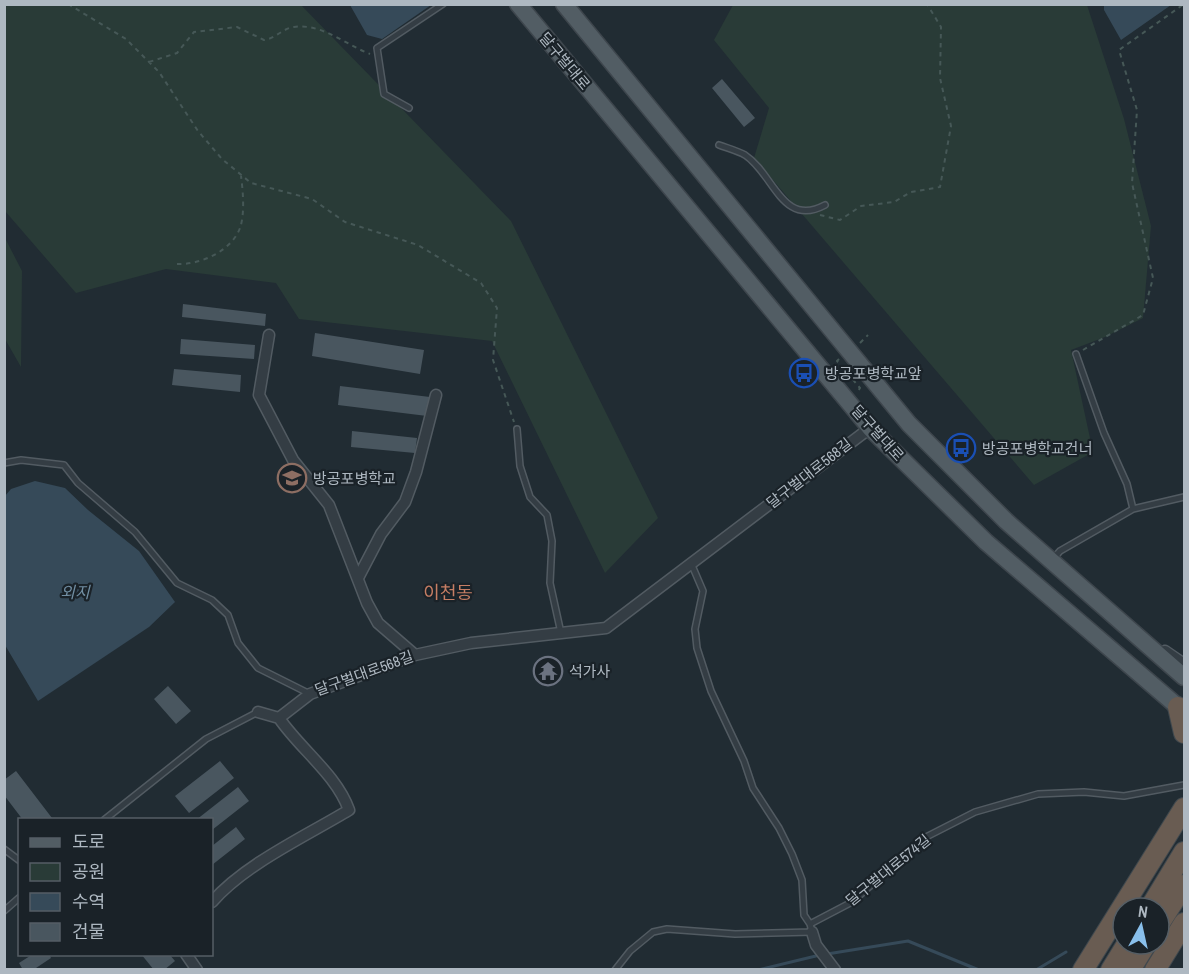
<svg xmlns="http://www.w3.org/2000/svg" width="1189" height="974" font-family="'Archivo Narrow','Noto Sans KR',sans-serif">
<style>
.green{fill:#293b37}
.water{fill:#364a59}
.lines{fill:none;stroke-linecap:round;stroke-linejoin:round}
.stream{stroke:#364a59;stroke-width:3}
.building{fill:#49565f}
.lane-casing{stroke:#525b62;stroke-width:8}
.street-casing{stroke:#525b62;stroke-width:13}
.primary-casing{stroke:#3e464d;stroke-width:19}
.highway-casing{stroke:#3f484e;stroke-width:22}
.path{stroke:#465857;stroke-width:2;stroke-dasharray:4.5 4.5;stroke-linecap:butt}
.lane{stroke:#343d44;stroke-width:5}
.street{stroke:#343d44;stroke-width:10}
.primary{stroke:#525d64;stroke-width:16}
.highway{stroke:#695c52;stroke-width:20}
.labels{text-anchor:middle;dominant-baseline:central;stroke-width:4.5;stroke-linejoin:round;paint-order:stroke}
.street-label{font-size:15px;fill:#aeb8c1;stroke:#1a2228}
.poi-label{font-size:15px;fill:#aeb8c1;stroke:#1a2228;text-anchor:start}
.water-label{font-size:16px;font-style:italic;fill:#718ea2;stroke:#1a2228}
.quarter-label{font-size:18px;fill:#c67e64;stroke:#1a2228}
</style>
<rect width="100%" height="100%" fill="#212c33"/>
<path class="green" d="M4,5H301L511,221L658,518L605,573L492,341L299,319L276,283L166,269L76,293L5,211Z
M733,5H1087L1124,119L1151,226L1143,318L1105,337L1071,350L1093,452L1034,485L754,158L769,108L714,40Z
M5,238L22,271L21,367L5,339Z"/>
<path class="water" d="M350,5H431L382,39L367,35Z
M1104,5V4L1171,5L1121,40L1104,10Z
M35,481L65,488L88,510L139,551L175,602L149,627L38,701L5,645V496L11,489Z"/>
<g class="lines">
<path class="stream" d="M827,954L908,941L979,970
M758,970L820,955
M1036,970L1066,952"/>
</g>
<path class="building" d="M722,79L755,118L744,127L712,88Z
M183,304L266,314L265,326L182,317Z
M315,333L424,350L420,374L312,356Z
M181,339L255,345L254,359L180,354Z
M174,369L241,375L240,392L172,385Z
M340,386L430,397L427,416L338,405Z
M352,431L417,438L415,453L351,447Z
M555,659L562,674L542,683L535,668Z
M168,686L191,711L176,724L154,699Z
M220,761L234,778L189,813L175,796Z
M16,771L52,818L50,820H23L4,795V780Z
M238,787L249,801L212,830V820H196Z
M236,827L245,839L212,865V846Z
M33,954H49L51,958L33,970H23L19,963Z
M141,954H169L175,961L164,970H154Z"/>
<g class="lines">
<g class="lane-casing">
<path id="lane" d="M409,108L384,94L377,48L443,4
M719,145C727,148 738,151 745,155C774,174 782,228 825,205
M517,429L520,466L530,497L547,515L552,541L550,583L561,633
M4,463L21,460L64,465L78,483L135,532L177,583L212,600L228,615L238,643L258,668L310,694
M1133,509L1184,497
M1052,560L1060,551L1133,509L1127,484L1104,433L1076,354
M691,563L703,591L695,629L697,648L711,691L744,761L753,788L779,828L792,854L802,880L804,915L810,924
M104,820L206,739L258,712
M4,849L20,861
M4,911L20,897
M615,970L630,951L653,932L667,929L735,934L812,932L810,924L852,902L926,837L975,812L1038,794L1084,792L1124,796L1184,785"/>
</g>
<g class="street-casing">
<path id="street" d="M269,335L259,395L293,460L329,505L367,603L378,623L415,655
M358,578L381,534L405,502L416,472L436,395
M1165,651L1184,664
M258,712L279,718L310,694L415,655L471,643L606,628L870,428
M212,902C245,864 306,836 349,810C336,774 300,749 279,718
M812,932L816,945L835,970
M186,954L197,970"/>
</g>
<g class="primary-casing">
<path id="primary" d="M518,4L870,428L986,542L1184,712
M564,4L909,424L1006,521L1184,677"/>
</g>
<g class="highway-casing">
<path id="highway" d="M1178,707L1184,733
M1150,908L1184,852
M1159,924L1184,885
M1083,970L1184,808
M1111,970L1127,944
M1130,970L1146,944
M1155,970L1184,923"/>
</g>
<path class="path" d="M68,4L126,39L159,72L198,131L222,159L251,183L312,199L345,222L418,245L481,283L497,308L493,360L514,422
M149,62L177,53L194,32L237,27L264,40C275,39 283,28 294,27C322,23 346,45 370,54
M820,215L840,220L861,206L894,202L911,192L940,187L951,126L940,78L941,27L927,4
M177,264C199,265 231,252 240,228C245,214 243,191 241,176
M860,343L868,335
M1083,350L1143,315L1153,278L1132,183L1137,110L1119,50L1184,4
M839,359L837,361L860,388L858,391"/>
<use href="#lane" class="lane"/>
<use href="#street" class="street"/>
<use href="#primary" class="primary"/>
<use href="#highway" class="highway"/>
</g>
<defs>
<g id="bus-ring" transform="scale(1.5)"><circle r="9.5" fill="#1a2228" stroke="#1a4fb4" stroke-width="1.5"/><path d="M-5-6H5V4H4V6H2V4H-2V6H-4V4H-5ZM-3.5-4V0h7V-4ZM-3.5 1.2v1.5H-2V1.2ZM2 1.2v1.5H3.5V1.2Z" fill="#1a4fb4"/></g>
<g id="school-ring" transform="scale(1.5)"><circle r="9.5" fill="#1a2228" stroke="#8d6e63" stroke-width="1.5"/><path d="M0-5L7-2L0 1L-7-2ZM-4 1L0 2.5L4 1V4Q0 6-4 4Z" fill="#8d6e63"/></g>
<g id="temple-ring" transform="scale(1.5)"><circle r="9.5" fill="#1a2228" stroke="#6b7280" stroke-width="1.5"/><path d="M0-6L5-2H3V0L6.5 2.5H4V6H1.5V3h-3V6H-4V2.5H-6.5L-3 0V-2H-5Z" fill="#6b7280"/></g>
</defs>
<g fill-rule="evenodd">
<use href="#bus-ring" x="804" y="373"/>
<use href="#bus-ring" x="961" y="448"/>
<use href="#school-ring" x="292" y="478"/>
<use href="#temple-ring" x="548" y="671"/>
</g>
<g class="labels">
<g class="street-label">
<text transform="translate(565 61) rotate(50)">달구벌대로</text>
<text transform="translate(878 433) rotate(48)">달구벌대로</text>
<text transform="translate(809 473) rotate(-38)">달구벌대로568길</text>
<text transform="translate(364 673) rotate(-20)">달구벌대로568길</text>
<text transform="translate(888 870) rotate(-39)">달구벌대로574길</text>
</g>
<g class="poi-label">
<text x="825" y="373">방공포병학교앞</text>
<text x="982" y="448">방공포병학교건너</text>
<text x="313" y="478">방공포병학교</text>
<text x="569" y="671">석가사</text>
</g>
<g class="water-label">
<text x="75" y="592">외지</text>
</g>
<g class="quarter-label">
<text x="448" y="592">이천동</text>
</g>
</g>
<rect width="1189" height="974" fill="none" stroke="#aeb8c1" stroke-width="12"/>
<rect x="18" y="818" width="195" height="138" fill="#1a2228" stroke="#555e65" stroke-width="1.5"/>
<rect x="30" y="838" width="30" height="9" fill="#525d64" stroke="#555e65" stroke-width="1.5"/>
<text x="72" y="848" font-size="18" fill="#aeb8c1">도로</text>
<rect x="30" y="863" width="30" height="18" fill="#293b37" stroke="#555e65" stroke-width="1.5"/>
<text x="72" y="878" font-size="18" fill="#aeb8c1">공원</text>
<rect x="30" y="893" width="30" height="18" fill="#364a59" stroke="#555e65" stroke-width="1.5"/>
<text x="72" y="908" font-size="18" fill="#aeb8c1">수역</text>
<rect x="30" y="923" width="30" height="18" fill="#49565f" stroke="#555e65" stroke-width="1.5"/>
<text x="72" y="938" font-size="18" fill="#aeb8c1">건물</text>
<g transform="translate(1141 926) rotate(8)"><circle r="28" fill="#1a2228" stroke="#555e65" stroke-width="1.5"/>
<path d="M0-4.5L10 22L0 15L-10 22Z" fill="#89bfeb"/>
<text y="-9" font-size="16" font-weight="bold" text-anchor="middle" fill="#aeb8c1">N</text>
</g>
</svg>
